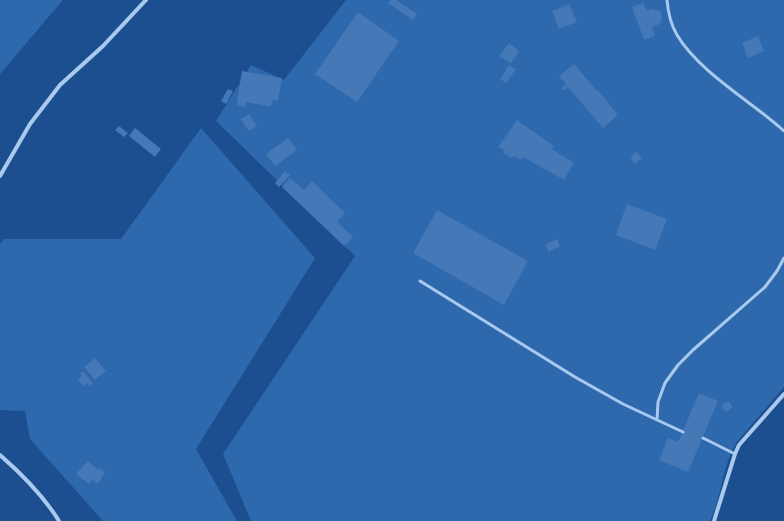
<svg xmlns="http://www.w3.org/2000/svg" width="784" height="521" font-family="'IBM Plex Sans',sans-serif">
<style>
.green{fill:#2e69ad}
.building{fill:#4478b7}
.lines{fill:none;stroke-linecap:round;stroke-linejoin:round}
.lane{stroke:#a9c9ee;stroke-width:3}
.street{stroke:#a9c9ee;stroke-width:4}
</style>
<rect width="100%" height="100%" fill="#1b4f8f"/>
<path class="green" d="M0,0H63L0,74Z
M346,0H784V387L736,443C722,467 722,496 710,521H251L223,454L355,256L216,121L251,65L284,80Z
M201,128L315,258L196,449L237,521H103L30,439L25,411L0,410V244L4,239H121Z"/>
<path class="building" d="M391,0H396L417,14L413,20L388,3Z
M643,3L647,11L653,9L659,11L661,13L662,19L660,24L652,27L655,36L644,40L632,7Z
M569,4L577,22L559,29L552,11Z
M358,12L399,41L357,102L315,74Z
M758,36L764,51L748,58L742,43Z
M509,43L517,49L516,50L519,52L511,63L499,56Z
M574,64L597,91L598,90L618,115L603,128L568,87L563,91L561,88L566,84L559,76Z
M509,65L516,69L506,83L500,79Z
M242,71L282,78L278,101L272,100L271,107L246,102L245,107L237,105L238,102L237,101Z
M228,89L233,91L226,104L221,101Z
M249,114L257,126L249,131L241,119Z
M517,120L554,146L552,149L574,163L564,180L523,157L521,160L514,156L512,158L503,153L504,150L498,147Z
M119,126L128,133L124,137L115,130Z
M135,128L161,149L155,157L129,136Z
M288,138L297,150L275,166L266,154Z
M637,152L642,158L635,164L630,157Z
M285,171L290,175L279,187L275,183Z
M290,178L304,190L312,181L345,213L337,222L353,237L344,246L282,187Z
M627,204L667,219L655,250L616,235Z
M437,210L528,261L504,305L413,253Z
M557,239L560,246L549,252L545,245Z
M95,358L106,371L95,380L84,367Z
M83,371L93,383L90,386L87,383L83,386L78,379L82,376L80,373Z
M699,393L718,401L688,472L659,460L668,438L678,442Z
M728,401L733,407L726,412L721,406Z
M88,461L98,470L100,468L105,472L98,484L92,480L89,484L76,474Z"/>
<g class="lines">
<path class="lane" d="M667,0C668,12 671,25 677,35C700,73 751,101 784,131
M420,281L575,377L623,404L683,432
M657,420L658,402L665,383L678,365L693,350L765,287L777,271L784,258
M703,438L735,454"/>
<path class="street" d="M0,176L30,124L60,85L103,46L146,0
M0,455C23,475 43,495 59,521
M714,521L735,454L739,445L784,394"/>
</g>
</svg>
